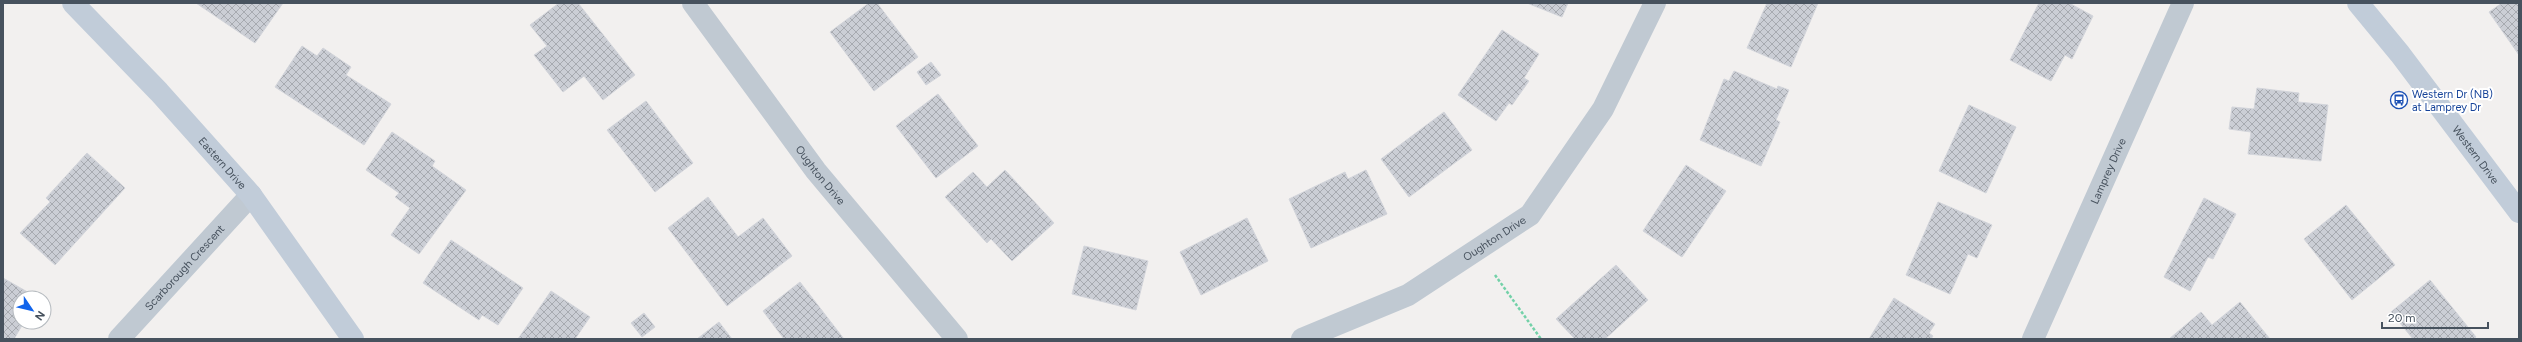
<svg xmlns="http://www.w3.org/2000/svg" width="2522" height="342" font-family="Figtree,sans-serif">
<style>
.building{fill:url(#building-cross-hatch);stroke:#d3d5db}
.lines{fill:none;stroke-linecap:round;stroke-linejoin:round}
.path{stroke:#73d1a8;stroke-width:2.5;stroke-dasharray:3 2;stroke-linecap:butt}
.street{stroke:#c0c9d2;stroke-width:22}
.secondary{stroke:#c1ccd9;stroke-width:22}
.labels{text-anchor:middle;dominant-baseline:central;stroke-width:4;stroke-linejoin:round;paint-order:stroke}
.transit-label{font-size:11px;fill:#164399;stroke:#fff;text-anchor:start}
.street-label{font-size:11px;fill:#47525e;stroke:#fff}
</style>
<defs>
<pattern id="building-cross-hatch" width="8" height="8" patternUnits="userSpaceOnUse"><rect width="8" height="8" fill="#cbced5"/><path d="M0 0l8 8M0 8l8-8" fill="none" stroke="#a7aab0"/></pattern>
</defs>
<rect width="100%" height="100%" fill="#f2f0ef"/>
<path class="building" d="M196,3H283L255,43Z
M559,3H578L635,75L603,100L584,76L563,92L534,55L547,46L530,25Z
M869,3H877L918,57L874,91L830,32Z
M1527,3H1568L1562,17Z
M1767,3H1818L1791,67L1747,48Z
M2039,3H2069L2093,16L2072,59L2065,55L2051,81L2010,60Z
M2502,3H2519V55L2489,12Z
M1502,30L1539,54L1524,78L1529,81L1512,105L1509,103L1496,121L1458,95Z
M302,46L317,56L323,48L351,67L346,75L391,104L364,145L275,87Z
M931,62L941,75L926,85L917,72Z
M1734,71L1777,89L1778,86L1789,90L1776,120L1780,122L1761,166L1700,140L1724,79L1729,81Z
M2257,88L2299,93L2298,102L2328,105L2321,161L2248,154L2251,132L2229,129L2232,107L2254,109Z
M938,94L978,146L936,178L896,126Z
M646,101L693,163L655,192L607,130Z
M1969,105L2016,127L1986,193L1939,171Z
M1444,112L1472,150L1409,197L1381,159Z
M392,132L435,161L432,166L466,190L419,254L391,235L410,208L395,197L399,193L366,170Z
M87,153L125,188L55,265L20,233L50,202L46,198Z
M1686,165L1726,191L1682,257L1643,231Z
M1005,170L1054,223L1012,261L991,239L987,243L945,197L973,172L987,187Z
M1366,170L1387,214L1311,248L1289,199L1345,172L1348,179Z
M708,197L738,237L763,218L792,256L727,306L668,228Z
M2204,198L2236,214L2213,259L2208,257L2190,291L2164,277Z
M1938,202L1992,225L1977,258L1968,254L1950,294L1906,275Z
M2346,205L2395,265L2352,300L2304,239Z
M1247,218L1268,261L1201,295L1180,252Z
M451,240L523,288L498,325L482,315L479,320L423,283Z
M1084,246L1148,261L1136,310L1072,294Z
M1616,265L1648,300L1605,339H1575L1556,319Z
M3,278L38,298H20V322H24L14,339H3Z
M2430,280L2476,337L2473,339H2413L2391,312Z
M800,282L844,339H784L763,311Z
M551,291L590,317L575,339H518Z
M1894,298L1935,324L1929,333L1933,336L1931,339H1869Z
M2240,302L2270,339H2169L2201,312L2212,325Z
M644,313L655,327L642,337L631,323Z
M719,322L732,339H697Z"/>
<g class="lines">
<path class="path" d="M1495,275L1541,339"/>
<g class="street">
<path id="s1" d="M693,3L816,171L957,339"/>
<path id="s2" d="M119,339L251,195"/>
<path id="s3" d="M1302,339L1408,295L1530,215L1603,109L1655,3"/>
<path id="s4" d="M2033,339L2183,3"/>
</g>
<g class="secondary">
<path id="s5" d="M73,3L159,92L251,195L353,339"/>
<path id="s6" d="M2358,3L2400,54L2519,212"/>
</g>
</g>
<defs>
<g id="bus-ring" transform="scale(0.9)"><circle r="9.5" fill="#fff" stroke="#1a4fb4" stroke-width="1.5"/><path d="M-5-6H5V4H4V6H2V4H-2V6H-4V4H-5ZM-3.5-4V0h7V-4ZM-3.5 1.2v1.5H-2V1.2ZM2 1.2v1.5H3.5V1.2Z" fill="#1a4fb4"/></g>
</defs>
<g fill-rule="evenodd">
<use href="#bus-ring" x="2399" y="100"/>
</g>
<g class="labels">
<g class="transit-label">
<text x="2412" y="94">Western Dr (NB)<tspan x="2412" dy="13">at Lamprey Dr</tspan></text>
</g>
<g class="street-label">
<text stroke="none"><textPath href="#s6" startOffset="192">Western Drive</textPath></text>
<text stroke="none"><textPath href="#s5" startOffset="219">Eastern Drive</textPath></text>
<text stroke="none"><textPath href="#s4" startOffset="184">Lamprey Drive</textPath></text>
<text stroke="none"><textPath href="#s1" startOffset="214">Oughton Drive</textPath></text>
<text stroke="none"><textPath href="#s3" startOffset="218">Oughton Drive</textPath></text>
<text stroke="none"><textPath href="#s2" startOffset="97">Scarborough Crescent</textPath></text>
</g>
</g>
<rect width="2522" height="342" fill="none" stroke="#47525e" stroke-width="8"/>
<g transform="translate(32 310) rotate(125)"><circle r="19" fill="#ffffff" stroke="#b5babf"/>
<path d="M0-3L7 15L0 10L-7 15Z" fill="#1164eb"/>
<text y="-6" font-size="11" font-weight="bold" text-anchor="middle" fill="#47525e">N</text>
</g>
<path d="M2382 322v6h106v-6" fill="none" stroke="#47525e" stroke-width="2"/>
<text x="2388" y="322" font-size="12" fill="#47525e" stroke="#ffffff" stroke-width="3" paint-order="stroke">20 m</text>
</svg>
